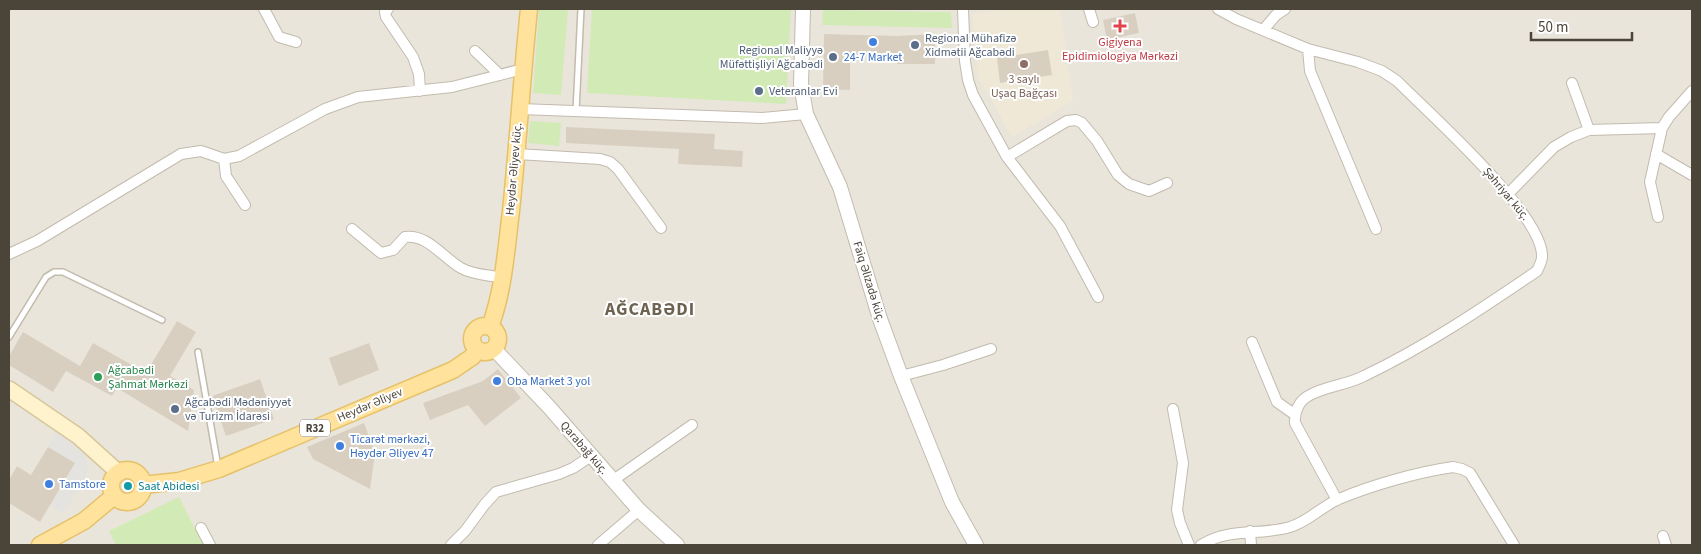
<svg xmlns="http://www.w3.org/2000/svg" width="1701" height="554" font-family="'Source Sans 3',sans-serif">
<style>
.residential{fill:#eae5da}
.education{fill:#efe8d6}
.green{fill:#d2eab5}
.parking{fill:#e5e3e0}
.building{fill:#d8cfc1}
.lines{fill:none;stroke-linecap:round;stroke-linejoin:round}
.service-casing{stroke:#c2bbae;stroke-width:8}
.minor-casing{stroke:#c2bbae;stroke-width:12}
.tertiary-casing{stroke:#c2bbae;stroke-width:16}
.secondary-casing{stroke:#d6c79b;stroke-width:18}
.primary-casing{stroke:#e6c16a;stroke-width:19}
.service{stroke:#fff;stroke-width:5}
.minor{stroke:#fff;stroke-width:10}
.tertiary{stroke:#fff;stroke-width:14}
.secondary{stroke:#fff3cd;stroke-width:15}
.primary{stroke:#ffe39c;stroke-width:16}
.health-dot{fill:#e0444e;stroke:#fff;stroke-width:2}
.shop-dot{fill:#3f7fe0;stroke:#fff;stroke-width:2}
.service-dot{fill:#5c6f8a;stroke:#fff;stroke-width:2}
.education-dot{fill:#8d6e63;stroke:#fff;stroke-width:2}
.leisure-dot{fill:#2e9e5b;stroke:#fff;stroke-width:2}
.culture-dot{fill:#0f9aa8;stroke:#fff;stroke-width:2}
.labels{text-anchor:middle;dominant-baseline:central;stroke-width:4;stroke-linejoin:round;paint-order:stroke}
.shield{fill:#fff;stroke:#817c74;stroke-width:1}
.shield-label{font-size:11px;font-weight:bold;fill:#4b4439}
.service-label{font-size:12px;fill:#4e5e75;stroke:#fff;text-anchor:start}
.health-label{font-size:12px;fill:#be3a42;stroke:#fff}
.shop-label{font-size:12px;fill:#366cbe;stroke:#fff;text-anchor:start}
.education-label{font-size:12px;fill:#785e54;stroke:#fff}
.street-label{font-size:12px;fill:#4b4439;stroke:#fff}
.leisure-label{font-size:12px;fill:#27864d;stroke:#fff;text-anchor:start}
.culture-label{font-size:12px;fill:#0d838f;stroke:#fff;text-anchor:start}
.district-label{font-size:18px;font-weight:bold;letter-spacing:1px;fill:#6e6250;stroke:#fff}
</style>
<rect width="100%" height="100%" fill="#f6f3ec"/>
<path class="residential" d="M9,9H1692V545H9Z"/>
<path class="education" d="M1007,9H1060L1073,101L1012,137L978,76L972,14Z"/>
<path class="green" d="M539,9H568L561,95L533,93Z
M592,9H791L786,104L587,93Z
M823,10L951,12L952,28L822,25Z
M530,121L561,123L559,146L528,143Z
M179,497L203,545H116L109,531Z"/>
<path class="parking" d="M57,431L82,451L87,458L88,468L84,481L63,513L50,505L75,464L48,447Z"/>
<path class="building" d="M1135,13L1139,33L1107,40L1103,20Z
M824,34L897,36L935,34V64H897V56L850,55V90L823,89Z
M1048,50L1052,75L1000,83L997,58Z
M566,127L715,134L714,149L743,151L742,167L678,164L679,149L566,143Z
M177,321L196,332L170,376L194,390L188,431L117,388L112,396L66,371L53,392L9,365V356L23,332L80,366L93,343L146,373Z
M369,343L379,370L339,386L329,358Z
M498,369L521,398L485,426L468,405L430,420L423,403L483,381Z
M260,379L274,419L226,436L212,396Z
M364,423L375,453L370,489L313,459L307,447Z
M48,447L75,463L40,522L9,503V480L17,466L31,475Z"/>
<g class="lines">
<g class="service-casing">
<path id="service" d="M576,111L581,9
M9,337L46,277L54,272H63L162,320
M198,352L218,467"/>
</g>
<g class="minor-casing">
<path id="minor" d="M264,9L279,37L296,42
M388,9L385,12L386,17L413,57L419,74L420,91
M963,9L965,61L968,80L973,95L1007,157L1060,226L1098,297
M1089,9L1093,22
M1218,9L1236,19L1308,49L1358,62L1382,71L1397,81C1429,113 1544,215 1542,257C1542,261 1539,267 1537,271C1481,309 1425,347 1364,376C1347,385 1326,386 1310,395C1299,400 1294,412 1295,423L1337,500
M1264,29L1276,15L1285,9
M1308,49L1310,71L1376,229
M475,51L500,75
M1572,83L1589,130
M520,109L762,118L806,114
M517,154L600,159L610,162L618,169L661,228
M1656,154L1692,175
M1007,157L1067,121L1076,120L1082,123L1097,141L1118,175L1129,184L1149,191L1167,183
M224,159L226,176L245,205
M1508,194L1554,147L1571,137L1589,130L1662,128
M1658,217L1650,182L1662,128L1669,117L1692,91
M352,229L381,253L393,250L405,237C428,234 443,258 461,268C473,275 490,275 503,278
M9,254L37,241L181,154L201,151L224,159L239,156L325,109L358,97L452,87L523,69
M1252,342L1277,402L1294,414
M901,376L943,365L991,349
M1173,409L1183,463L1177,510L1180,523L1189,545
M612,481L692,425
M201,528L210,545
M1250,531L1251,545
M1663,536L1666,545
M451,545L465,531L485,504L496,492L559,474L573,468L591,456
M598,545L639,510
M1201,545C1230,527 1259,536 1290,527C1308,522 1322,506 1339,499C1372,485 1418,472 1453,467L1462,469L1470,473L1514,545"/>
</g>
<g class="tertiary-casing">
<path id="tertiary" d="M803,9L801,84L806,114L840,187L880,319L901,376L952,502L976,545
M494,349L549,407L639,510L677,545"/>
</g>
<g class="secondary-casing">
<path id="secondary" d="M9,389L78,436L119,473"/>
</g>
<g class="primary-casing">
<path id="primary" d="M472 339a13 13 0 1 1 26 0a13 13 0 1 1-26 0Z
M490,327C504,289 506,250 511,211C518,143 522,76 529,9
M111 486a16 16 0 1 1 32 0a16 16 0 1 1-32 0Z
M143,485L179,481L219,469L453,370L472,357L478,350
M40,545L84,521L114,496"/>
</g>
<use href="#service" class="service"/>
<use href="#minor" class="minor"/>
<use href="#tertiary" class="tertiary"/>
<use href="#secondary" class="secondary"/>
<use href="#primary" class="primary"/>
</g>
<path class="health-dot" d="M1117.5 18.5h5v5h5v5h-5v5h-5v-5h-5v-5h5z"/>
<g class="shop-dot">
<circle cx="873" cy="42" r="5"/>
<circle cx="497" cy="381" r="5"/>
<circle cx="340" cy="446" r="5"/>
<circle cx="49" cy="484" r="5"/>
</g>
<g class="service-dot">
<circle cx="915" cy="45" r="5"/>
<circle cx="833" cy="57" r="5"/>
<circle cx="759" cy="91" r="5"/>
<circle cx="175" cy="409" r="5"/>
</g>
<circle class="education-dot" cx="1024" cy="64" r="5"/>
<circle class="leisure-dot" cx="98" cy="377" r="5"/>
<circle class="culture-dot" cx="128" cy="486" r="5"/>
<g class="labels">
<rect class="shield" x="300" y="419.5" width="30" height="17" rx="4"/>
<g class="shield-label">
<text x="315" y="428">R32</text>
</g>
<g class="service-label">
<text x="925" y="38">Regional Mühafizə<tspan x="925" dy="14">Xidmətii Ağcabədi</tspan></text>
<text x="823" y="50" text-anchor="end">Regional Maliyyə<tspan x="823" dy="14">Müfəttişliyi Ağcabədi</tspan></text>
<text x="769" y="91">Veteranlar Evi</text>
<text x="185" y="402">Ağcabədi Mədəniyyət<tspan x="185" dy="14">və Turizm İdarəsi</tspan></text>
</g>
<g class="health-label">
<text x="1120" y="42">Gigiyena<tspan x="1120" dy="14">Epidimiologiya Mərkəzi</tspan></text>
</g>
<g class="shop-label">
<text x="873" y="57" text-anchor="middle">24-7 Market</text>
<text x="507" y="381">Oba Market 3 yol</text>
<text x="350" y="439">Ticarət mərkəzi,<tspan x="350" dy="14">Həydər Əliyev 47</tspan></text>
<text x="59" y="484">Tamstore</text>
</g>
<g class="education-label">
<text x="1024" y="79">3 saylı<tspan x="1024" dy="14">Uşaq Bağçası</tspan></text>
</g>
<g class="street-label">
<text transform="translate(514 169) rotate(-85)">Heydər Əliyev küç.</text>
<text transform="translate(1506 194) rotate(50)">Şəhriyar küç.</text>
<text transform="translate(869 282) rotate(73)">Faiq Əlizadə küç.</text>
<text transform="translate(370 405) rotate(-23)">Heydər Əliyev</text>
<text transform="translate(584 448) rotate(49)">Qarabağ küç.</text>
</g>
<g class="leisure-label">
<text x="108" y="370">Ağcabədi<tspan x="108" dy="14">Şahmat Mərkəzi</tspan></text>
</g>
<g class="culture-label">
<text x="138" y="486">Saat Abidəsi</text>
</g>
<g class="district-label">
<text x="650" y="309">AĞCABƏDI</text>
</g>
</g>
<rect width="1701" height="554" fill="none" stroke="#4b4439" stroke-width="20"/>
<path d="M1531 32v8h101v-8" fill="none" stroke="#4b4439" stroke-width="2.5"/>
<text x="1538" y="32" font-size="15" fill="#4b4439" stroke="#ffffff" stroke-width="4" paint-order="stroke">50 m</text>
</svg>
